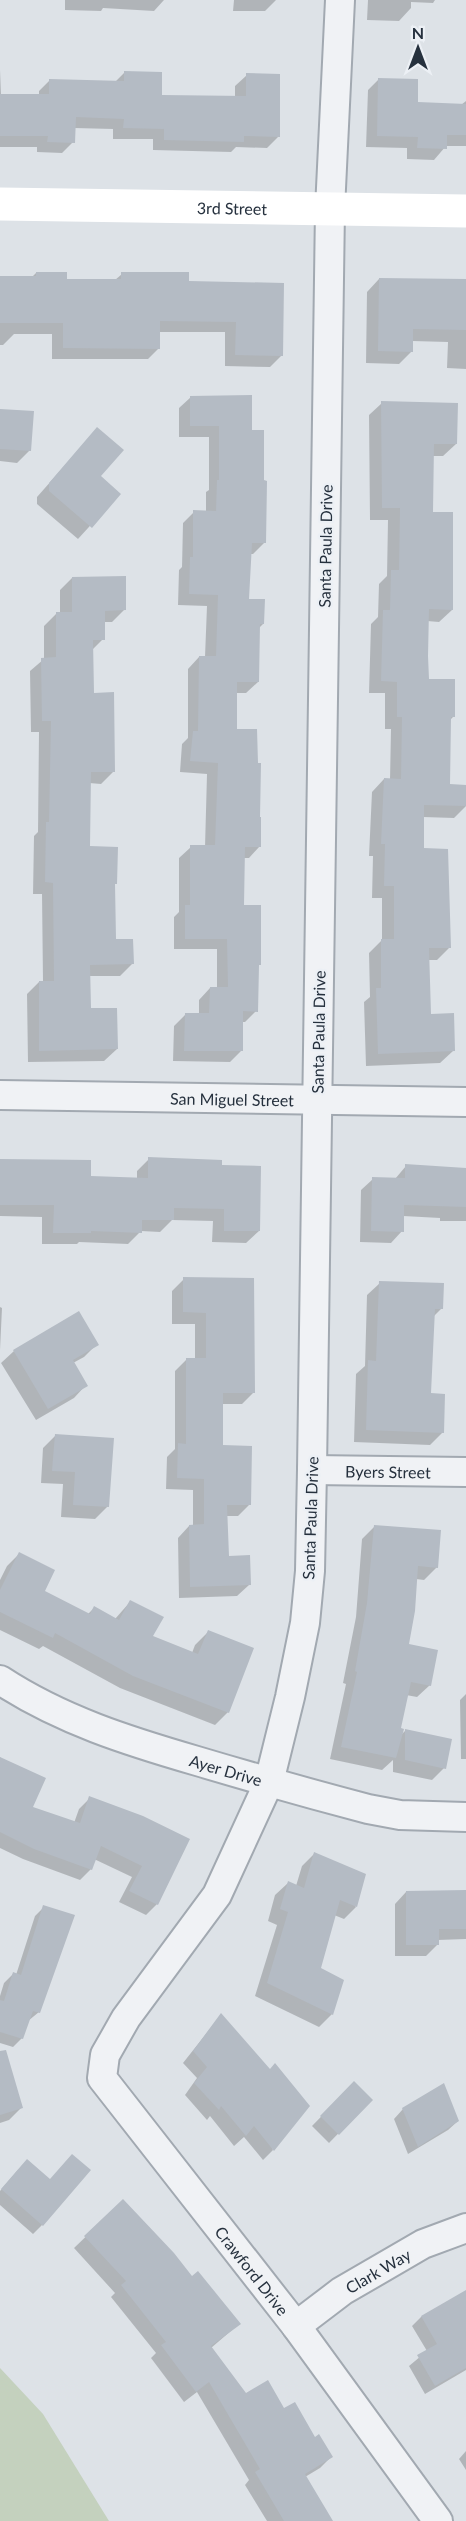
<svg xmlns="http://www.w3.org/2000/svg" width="466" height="2521" font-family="Lato,sans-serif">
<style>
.green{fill:#c4d1be}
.shadow{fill:#0003}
.building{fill:#b4bbc4}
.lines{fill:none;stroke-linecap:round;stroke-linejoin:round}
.street-casing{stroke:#a2a9b1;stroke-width:32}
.street{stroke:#f0f2f5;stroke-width:28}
.secondary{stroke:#fff;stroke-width:33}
.labels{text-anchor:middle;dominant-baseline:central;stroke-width:5;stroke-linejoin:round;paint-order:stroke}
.street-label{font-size:16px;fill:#26313e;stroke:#ecf0f5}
</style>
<rect width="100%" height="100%" fill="#dde2e7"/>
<path class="green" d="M0,2368L43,2414L109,2521H0Z"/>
<path class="shadow" d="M65,0H164L154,11L103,8L101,11L65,10Z
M234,0H276L265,11H233Z
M368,0H435L433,3L411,2V8L399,21L367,20Z
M0,70L1,95H39V91L50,80L115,82L124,73L160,97H235V86L247,75L278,137L267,148L236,147L231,152L153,150V139H113V129L74,128L73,142L62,153L37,152V147H0Z
M379,79L416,104L461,105L466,101V146H446L434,160L407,159V148L366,147L368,90Z
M36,273L66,280H115L122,274L187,283L282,355L270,367L225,366V332H159V348L148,359H52V334H14L3,345H0V277H32Z
M379,279L466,282V369L447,368L448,342L412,341V351L399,364L366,363L367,292Z
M191,397L250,431L265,542L253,554H250L248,600L263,624L259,628L258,682L246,693H236V731L260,846L249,858H243V906L257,967L256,1011L245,1022H241V1051L230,1062L173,1061L174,1026L185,1015H199V1000L210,988H217V949H174V917L179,912V858L191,847H205L207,774L180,772L182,744L188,738V669L199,657H205L207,606L178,605L179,570L182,567L183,523L194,512H206V492L209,490V437H179V408Z
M382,403L456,444L443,456H433L431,513L452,610L439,622L427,621L428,680L453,717L450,720L449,785L466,786V806L454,818L423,817V850L449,948L437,960H428L429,1015L453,1051L440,1063L366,1066L364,1002L370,997L369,953L382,940V898H372L373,856H369L372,792L384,779L390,780L391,729H385V693H369L371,624L378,617L379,584L387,576L388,520H370L369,415Z
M0,410L30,450L17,463L0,461Z
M97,429L99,477L119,494L78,539L37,504V497Z
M72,578L124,610L112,622H103V639L92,650V694L113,772L101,784L89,783L88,848L113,885L114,940L132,964L120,976H89V1010L117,1049L104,1061L28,1062L27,994L39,982H43L42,894H33L34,836L38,832L39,732H31L30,671L44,659V626L56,614H60V590Z
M149,1159L220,1167L259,1231L246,1243L212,1242L213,1221L172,1220L160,1232L141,1231L128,1244L79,1242L77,1244H42V1217L0,1216V1160L89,1178L137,1179V1171Z
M406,1166L466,1169V1221H440V1218L403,1216L402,1231L391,1243L360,1242L361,1190L373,1179H395Z
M184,1279L252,1280L253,1393L242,1404H221V1446L249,1505L238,1516H226L227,1558L249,1585L237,1596L179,1598L178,1538L189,1526H193V1490L166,1489L167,1457L175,1449V1371L186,1360H195V1324H172V1291Z
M380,1283L441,1309L433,1317L430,1395L443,1432L430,1445L354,1442L356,1374L365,1366L367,1295Z
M0,1307L2,1308L0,1350Z
M97,1344L84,1357L73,1363L86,1385L74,1398L36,1420L1,1363L14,1351Z
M56,1435L108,1506L95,1519L61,1517L63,1484L41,1483L43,1448Z
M375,1526L437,1567L424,1580L416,1579L407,1646L430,1685L417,1697L406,1695L399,1730L401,1735L405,1731L444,1768L432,1780L393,1772V1760L382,1770L330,1759L346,1684L343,1683L356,1617L362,1539Z
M19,1554L42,1592L88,1614L94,1608L115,1619L130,1602L151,1637L192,1653L195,1645L208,1632L228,1712L215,1725L120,1688L43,1646L39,1649L0,1630V1580L7,1566Z
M466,1694V1759H461L460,1700Z
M0,1757L31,1808L74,1823L79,1809L90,1798L142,1817L157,1904L146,1915L119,1902L132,1877L94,1859L91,1869L80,1880L23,1859L0,1848Z
M314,1854L356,1907L344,1919L334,1915L319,1969L332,2014L319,2027L255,1996L277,1925L268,1921L275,1895L288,1883L296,1886L302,1866Z
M406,1892H466V1939L438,1940V1944L426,1956H395V1904Z
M44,1907L39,2012L28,2021L22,2038L13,2047L0,2043V1996L4,1983L13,1974L16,1975L35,1916Z
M221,2015L273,2150L263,2160L244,2137L234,2146L210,2116L207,2120L185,2095L197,2078L183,2063Z
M354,2083L371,2100L329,2143L312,2126Z
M0,2087L21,2108L9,2120L0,2123Z
M403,2109L458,2121L448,2130L408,2154L394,2119Z
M18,2170L50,2180L42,2225L33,2234L0,2205V2191Z
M123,2201L192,2278L239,2324L211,2348L246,2395L284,2410L315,2439L331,2457L320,2468L305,2477L331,2521H267L245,2485L249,2480L197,2392L184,2402L151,2358L156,2353L111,2297L115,2293L74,2248Z
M466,2291V2370L425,2394L409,2366L427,2351L412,2326L421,2317Z
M466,2451V2470L459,2459Z"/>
<path class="building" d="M124,71L162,72V95L246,96V73L280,74V137L244,136V142L164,140V129L123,128L124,119L76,117L75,143L47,142L48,136H0V94H49V79L124,81Z
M378,78L418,79V102L466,104V135H447V149L417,148L418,137L377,136Z
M36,272H67V279H121V272H189V281L284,283L283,356L235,355L236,322L160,321V349L63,348V323H0V276H36Z
M379,278L466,279V330L413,329V352L378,351Z
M252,395V430H264V480L267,481L266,543H252L249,599H265L264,624H260L259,682H237V729H257L258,763H261L260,817H261V847H245L244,905H261V965H259L258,1012L243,1011V1051H184L185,1013H209L210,987H228L227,939H185V905H190V845H215L218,763L190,761L193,731H198L199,656H216L218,595L189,594L190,557H193V510L216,511L217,480H219V426H190V396Z
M381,401L458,403L457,444H434L433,512H453V610L429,609L428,656L429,679H455V717H451L450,784L466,785V806L424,805V848L448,849L451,948H429L431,1014L454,1013L455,1051L378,1054L376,988H381V939H394V886H384L385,844H381L384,778L401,779L402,717H397V682L381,681L383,610H390L391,570H399L400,508H382Z
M0,409L34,411L31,451L0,449Z
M97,427L124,450L101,476L121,494L92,528L49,491V483Z
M126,576V610L105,611V640H93L94,693L114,692L115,772H91L90,846L118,847L117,884H115L116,939H133L134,964L90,965L91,1008H117L118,1049L39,1051V981H54L53,883L45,882L46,822H49L51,721H42L41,658L56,657V612H72V577Z
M148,1157L222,1160V1165L261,1166L260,1231H224V1209L174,1208V1220H142V1233L91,1231V1233H53L54,1205H0V1159L91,1160V1176L148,1178Z
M405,1164L466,1168V1207L404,1205V1232L371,1231L372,1177L405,1178Z
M183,1277L254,1278L255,1393H223V1445L252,1446L251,1505H227L229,1556L250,1555L251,1585L190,1587L189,1525L204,1524V1479L177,1478L178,1443L186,1444V1358H206V1313L183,1312Z
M379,1281L444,1283L443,1309H435L431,1393L445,1394L444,1433L366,1430L368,1360L376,1361Z
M79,1311L99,1345L73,1360L88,1386L48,1409L13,1350Z
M55,1434L114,1438L109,1507L73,1505L75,1472L52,1471Z
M374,1525L441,1530L438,1568L418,1566L415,1611L409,1644L438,1650L431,1686L411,1682L401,1728L404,1729L396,1758L341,1747L357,1672L355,1671L367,1603Z
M19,1552L55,1570L45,1591L90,1614L94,1606L119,1620L130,1600L164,1617L153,1636L198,1654L208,1630L254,1648L229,1713L133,1676L55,1633L53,1638L0,1612V1590Z
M405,1729L452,1739L446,1769L405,1760Z
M0,1757L46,1778L33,1807L80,1823L89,1796L143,1816L190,1839L158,1905L129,1891L142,1866L101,1846L92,1870L34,1849L0,1832Z
M314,1852L366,1874L357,1907L340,1900L321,1968L344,1980L333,2015L267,1983L288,1912L280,1909L288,1881L304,1888Z
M466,1890V1929H439V1945H406V1891Z
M43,1905L75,1915L40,2013L33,2011L23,2039L0,2032V2000L4,2001L13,1972L21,1975Z
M221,2013L270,2069L275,2063L310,2106L274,2151L254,2126L246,2136L221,2106L219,2110L194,2083L207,2067L193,2051Z
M6,2050L23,2108L0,2115V2051Z
M354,2081L373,2100L339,2135L320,2116Z
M444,2083L459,2121L418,2147L402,2108Z
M72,2154L91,2170L43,2226L1,2189L27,2159L50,2179Z
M123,2199L174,2253L192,2276L198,2271L241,2324L211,2346L246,2393L268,2380L284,2408L295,2402L315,2437L319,2434L333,2457L305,2474L333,2521H284L255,2472L260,2469L209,2382L196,2392L161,2345L166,2342L121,2285L126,2281L84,2236Z
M466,2290V2368L435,2386L417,2355L437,2344L421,2316Z"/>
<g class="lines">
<g class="street-casing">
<g id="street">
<path id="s1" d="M340,0L330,209L312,1470L310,1571L305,1623L290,1697L269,1782L217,1895L126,2018L105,2055L102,2078L296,2326L438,2521"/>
<path id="s2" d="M0,1095L466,1102"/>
<path id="s3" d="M312,1470L466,1472"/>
<path id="s4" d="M0,1680C61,1720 128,1741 197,1761C254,1778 311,1794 368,1809L400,1815L466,1817"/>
<path id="s5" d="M296,2326L342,2291L423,2244L466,2228"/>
</g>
</g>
<use href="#street" class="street"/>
<path class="secondary" id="s6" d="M0,204L466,211"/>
</g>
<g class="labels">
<g class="street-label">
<text stroke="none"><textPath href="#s6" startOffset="232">3rd Street</textPath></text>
<text transform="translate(325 546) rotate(-89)">Santa Paula Drive</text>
<text transform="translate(318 1032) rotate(-89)">Santa Paula Drive</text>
<text stroke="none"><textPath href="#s2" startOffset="232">San Miguel Street</textPath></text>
<text stroke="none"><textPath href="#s3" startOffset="76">Byers Street</textPath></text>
<text transform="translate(310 1518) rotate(-88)">Santa Paula Drive</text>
<text stroke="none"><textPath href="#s4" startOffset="244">Ayer Drive</textPath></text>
<text stroke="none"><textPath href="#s1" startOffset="2374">Crawford Drive</textPath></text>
<text stroke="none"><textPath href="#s5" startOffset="99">Clark Way</textPath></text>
</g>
</g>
<g transform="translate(418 48)" stroke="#ecf0f5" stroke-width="4.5" paint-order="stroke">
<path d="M0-4.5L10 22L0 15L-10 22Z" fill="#26313e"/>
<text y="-9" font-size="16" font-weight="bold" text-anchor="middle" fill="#26313e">N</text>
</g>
</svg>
